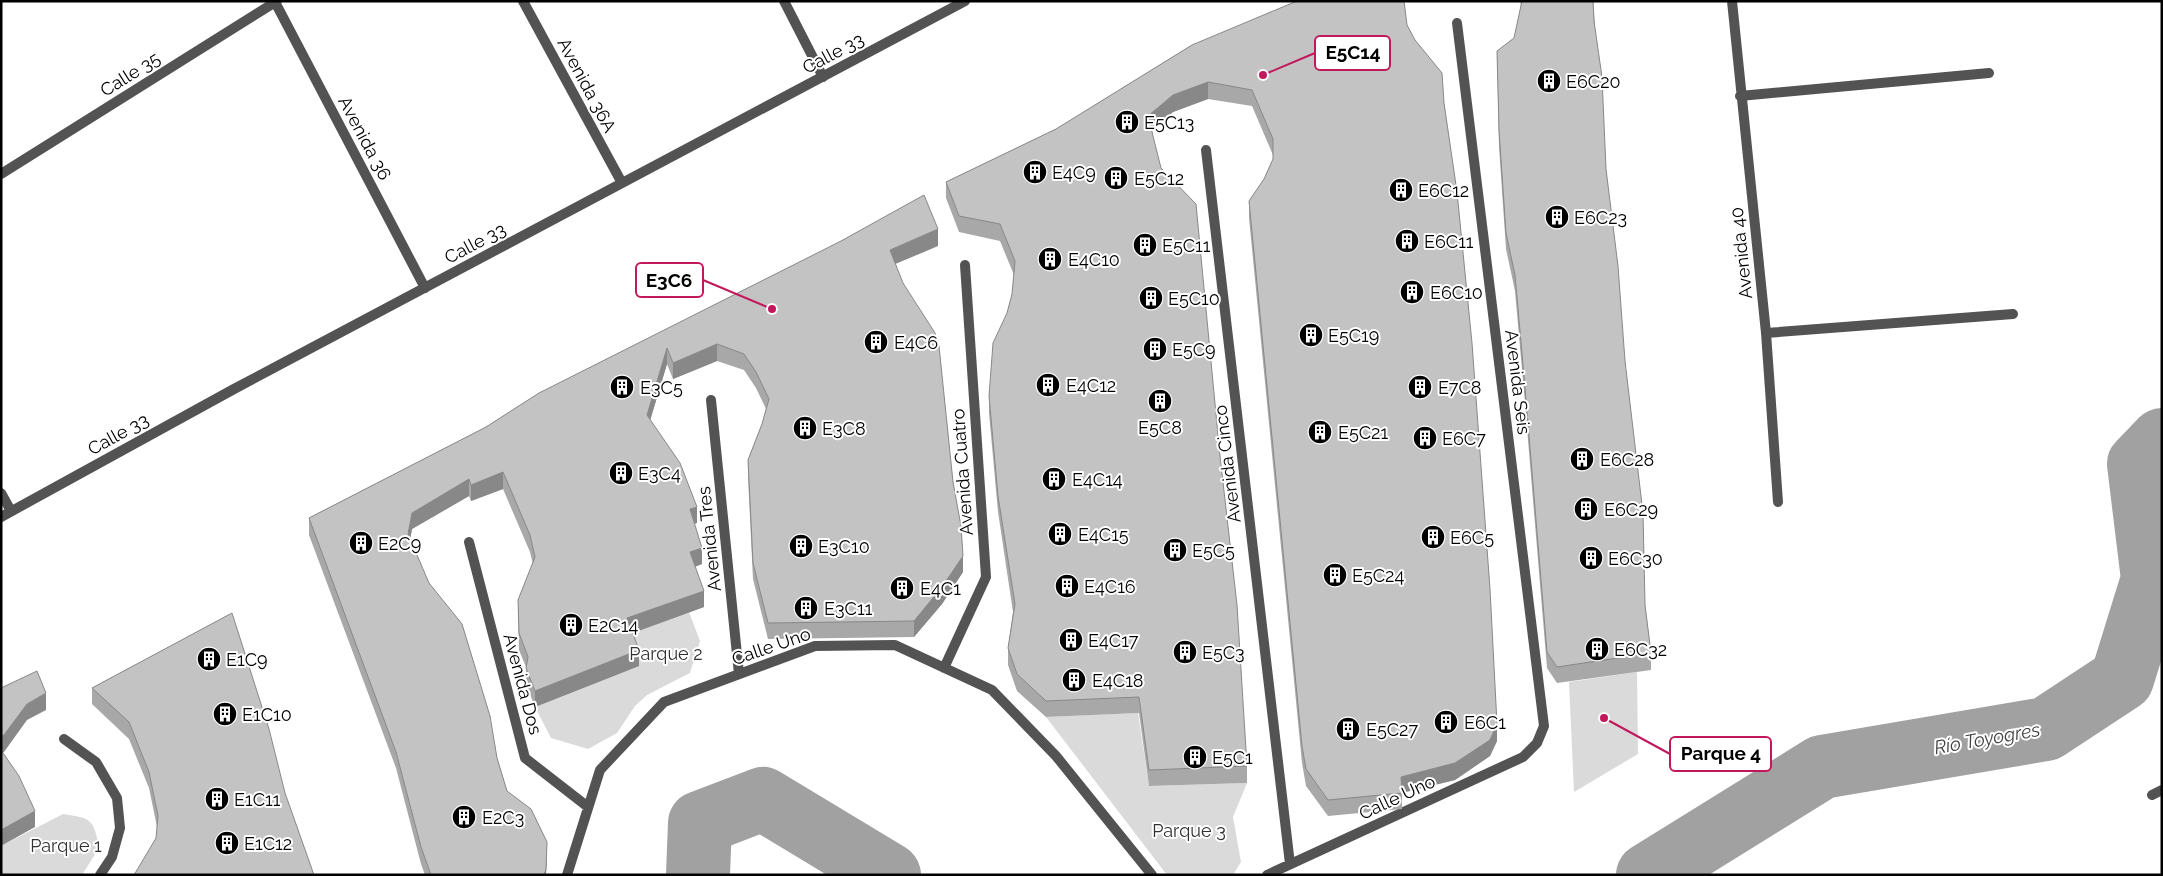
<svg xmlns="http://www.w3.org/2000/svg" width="2163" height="876" font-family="Raleway,sans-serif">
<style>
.green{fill:#dadada}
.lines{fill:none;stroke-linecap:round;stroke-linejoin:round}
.river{stroke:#a1a1a1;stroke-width:64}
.street{stroke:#535353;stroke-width:10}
.wall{fill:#a8a8a8}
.shaded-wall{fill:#888}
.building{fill:#c3c3c3;stroke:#888}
.labels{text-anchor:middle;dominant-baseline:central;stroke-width:4;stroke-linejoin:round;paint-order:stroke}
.street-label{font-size:18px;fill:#000;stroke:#fff}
.poi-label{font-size:18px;fill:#000;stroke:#fff;text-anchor:start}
.park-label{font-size:18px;fill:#313131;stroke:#fff}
.water-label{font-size:19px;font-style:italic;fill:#424242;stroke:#fff}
.leader{fill:none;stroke:#c2185b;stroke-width:2}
.callout-dot{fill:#c2185b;stroke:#fff;stroke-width:2}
.callout{fill:#fff;stroke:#c2185b;stroke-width:2}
.callout-label{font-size:19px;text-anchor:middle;font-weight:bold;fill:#000}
</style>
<rect width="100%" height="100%" fill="#fff"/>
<path class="green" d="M689,612L700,641L690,673L647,695L635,706L617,733L588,749L551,738L535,707L639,666L627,635Z
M1637,672L1638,754L1574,792L1569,682Z
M1138,713L1149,786L1247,783L1233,817L1241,862L1233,875H1167L1046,717Z
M63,814C91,818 94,819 99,848L82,875H1V846Z"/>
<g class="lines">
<path class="river" d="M698,875L700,823L763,799L889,875
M1648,875L1822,767L2046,729L2122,679L2153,579L2139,464L2162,440"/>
<path class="street" d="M523,1L622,183
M784,1L823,77
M1732,1L1766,333L1778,502
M275,2L425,288
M1740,96L1989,73
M1206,150L1290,864
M1,174L277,1
M1766,333L2013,314
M711,400L739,674
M1,493L11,511
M1,517L234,389L965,1
M469,542L525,758L588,807
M944,668L986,577L965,265
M64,739L96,762L117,798L120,828L112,857L100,875
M2152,795L2162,790
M567,875L600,770L664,702L815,646L895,645L992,690L1056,756L1152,875
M1267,875L1523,757L1537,743L1544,726L1457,23"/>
</g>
<path class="wall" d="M1520,1H1593L1606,169L1625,361L1645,605L1651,653V670L1557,683L1547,668L1524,392L1515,291L1506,249L1499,147L1497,51L1514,38L1521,6Z
M1407,25L1444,103L1497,741L1490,756L1455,780L1402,793V809L1328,816L1306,786L1302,763L1249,218V201L1264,179L1273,159V155L1252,106L1208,99L1173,112L1152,130L1247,766V783L1149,786L1139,713L1046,717L1017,691L1008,665V648L1013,612L998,512L989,413V396L1007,313L1012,294L1014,275L1000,241L959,232L946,198V182L1056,129L1192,45Z
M938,246L895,264L963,572L942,604L914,637L768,639L753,579L748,476V460L762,424L766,409L756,388L744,370L717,361L673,379L667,364L650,420L697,523L694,524L702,564L695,567L704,607L633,633L639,666L535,707L526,684V667L519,650L518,616V600L533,564L530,552L503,489L471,501L469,496L412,529L410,539L497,758L507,791L547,859L546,875H425L421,864L396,768L309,535V518L486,427L539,393Z
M232,613L157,827L149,788L129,739L92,704V688Z"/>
<path class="shaded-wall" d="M1208,82V99L1173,112L1148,132V116L1173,95Z
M938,229V246L890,266V250Z
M717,344V361L673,379V363Z
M667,348V364L647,431V415Z
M503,472V489L471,501V485Z
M469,479V496L412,529L408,551V534L412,513Z
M697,507V523L690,525V509Z
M702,548V564L690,568V552Z
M963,556V572L942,604L914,637V621Z
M704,591V607L627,635V618Z
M639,650V666L535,707V691Z
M46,693V710L27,720L4,752L1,753V736L27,704Z
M1497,724V741L1490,756L1455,780L1401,793V777Z
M35,811V827L1,846V830Z
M547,842L546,875H544Z"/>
<path class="building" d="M1297,1H1404L1407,25L1415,40L1442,73L1444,103L1457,192L1472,343L1490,589L1497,724L1490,740L1455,763L1401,777L1402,793L1328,800L1306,769L1302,746L1249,201L1264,179L1273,159V139L1252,90L1208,82L1173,95L1148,116L1161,168L1196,204L1220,456L1237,605L1247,766L1149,770L1139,697L1046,701L1017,674L1008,648L1015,604L998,496L989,396L993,343L1007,313L1012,294L1015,261L1000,224L959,216L946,182L1056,129L1192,45Z
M1522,1H1593L1594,21L1602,77L1606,169L1618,266L1625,361L1643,513L1645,605L1651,653L1557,667L1547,652L1524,376L1515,275L1506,233L1499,130L1497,51L1514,38Z
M924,195L938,229L890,250L903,283L935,333L939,346L953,482L961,526L963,556L942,587L914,621L768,623L753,563L748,460L762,424L769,399L756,372L744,354L717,344L673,363L667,348L647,415L680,463L697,507L690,509L702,548L690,552L704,591L627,618L639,650L535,691L526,668L528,657L519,633L518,600L535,557L530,535L503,472L471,485L469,479L412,513L408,534L429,583L462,624L490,716L497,758L507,791L531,809L547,842L546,869L544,875H431L421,847L396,752L309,518L486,427L539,393L841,241Z
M232,613L269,729L285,793L314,875H134L156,838L158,816L149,772L129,722L92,688Z
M37,671L46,693L27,704L4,735L1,736V688Z
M1,750L19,776L35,811L1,830Z"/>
<defs>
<g id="building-disc" transform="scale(1.25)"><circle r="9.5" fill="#000" stroke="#fff"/><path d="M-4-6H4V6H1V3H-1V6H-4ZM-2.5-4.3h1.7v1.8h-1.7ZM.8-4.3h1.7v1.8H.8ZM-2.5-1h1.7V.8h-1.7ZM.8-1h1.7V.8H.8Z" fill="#fff"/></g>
</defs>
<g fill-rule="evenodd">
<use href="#building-disc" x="1549" y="81"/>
<use href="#building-disc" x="1127" y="122"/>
<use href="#building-disc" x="1035" y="172"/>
<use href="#building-disc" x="1116" y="178"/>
<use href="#building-disc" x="1401" y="190"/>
<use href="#building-disc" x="1557" y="217"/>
<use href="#building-disc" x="1407" y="241"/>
<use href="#building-disc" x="1145" y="245"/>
<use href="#building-disc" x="1050" y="259"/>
<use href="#building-disc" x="1412" y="292"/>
<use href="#building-disc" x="1151" y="298"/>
<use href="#building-disc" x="1311" y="335"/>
<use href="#building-disc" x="876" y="342"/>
<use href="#building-disc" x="1155" y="349"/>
<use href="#building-disc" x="1048" y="385"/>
<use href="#building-disc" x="622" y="387"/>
<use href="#building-disc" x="1420" y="387"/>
<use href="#building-disc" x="1160" y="401"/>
<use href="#building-disc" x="805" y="428"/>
<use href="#building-disc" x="1320" y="432"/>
<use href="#building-disc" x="1425" y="438"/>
<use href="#building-disc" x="1582" y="459"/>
<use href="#building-disc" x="621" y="473"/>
<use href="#building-disc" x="1054" y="479"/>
<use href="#building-disc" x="1586" y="509"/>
<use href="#building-disc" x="1060" y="534"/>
<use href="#building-disc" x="1433" y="537"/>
<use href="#building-disc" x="361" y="543"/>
<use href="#building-disc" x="801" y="546"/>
<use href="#building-disc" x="1175" y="550"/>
<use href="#building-disc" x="1591" y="558"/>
<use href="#building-disc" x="1335" y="575"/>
<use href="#building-disc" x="1067" y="586"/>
<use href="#building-disc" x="902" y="588"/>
<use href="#building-disc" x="806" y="608"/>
<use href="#building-disc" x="571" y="625"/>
<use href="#building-disc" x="1071" y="640"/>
<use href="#building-disc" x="1597" y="649"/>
<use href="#building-disc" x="1185" y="652"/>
<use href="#building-disc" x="209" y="659"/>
<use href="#building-disc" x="1074" y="680"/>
<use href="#building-disc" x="225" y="714"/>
<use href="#building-disc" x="1446" y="722"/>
<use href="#building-disc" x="1348" y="729"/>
<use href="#building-disc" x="1195" y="757"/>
<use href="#building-disc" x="217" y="799"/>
<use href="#building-disc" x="464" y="817"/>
<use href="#building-disc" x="227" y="843"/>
</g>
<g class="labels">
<g class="street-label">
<text transform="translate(833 53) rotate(-28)">Calle 33</text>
<text transform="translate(130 74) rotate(-32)">Calle 35</text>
<text transform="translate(587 85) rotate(62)">Avenida 36A</text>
<text transform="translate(365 138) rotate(62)">Avenida 36</text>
<text transform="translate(475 243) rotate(-28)">Calle 33</text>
<text transform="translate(1741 253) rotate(-96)">Avenida 40</text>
<text transform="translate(1518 382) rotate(83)">Avenida Seis</text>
<text transform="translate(118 434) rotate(-29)">Calle 33</text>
<text transform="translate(1227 464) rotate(-97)">Avenida Cinco</text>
<text transform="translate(962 472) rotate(-94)">Avenida Cuatro</text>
<text transform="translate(709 539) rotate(-96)">Avenida Tres</text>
<text transform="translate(771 646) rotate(-19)">Calle Uno</text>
<text transform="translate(523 684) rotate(75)">Avenida Dos</text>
<text transform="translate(1397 797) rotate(-25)">Calle Uno</text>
</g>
<g class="poi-label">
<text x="1566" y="81">E6C20</text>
<text x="1144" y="122">E5C13</text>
<text x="1052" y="172">E4C9</text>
<text x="1134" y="178">E5C12</text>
<text x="1418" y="190">E6C12</text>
<text x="1574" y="217">E6C23</text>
<text x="1424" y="241">E6C11</text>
<text x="1162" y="245">E5C11</text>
<text x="1068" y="259">E4C10</text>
<text x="1430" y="292">E6C10</text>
<text x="1168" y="298">E5C10</text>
<text x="1328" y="335">E5C19</text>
<text x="894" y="342">E4C6</text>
<text x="1172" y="349">E5C9</text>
<text x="1066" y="385">E4C12</text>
<text x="640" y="387">E3C5</text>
<text x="1438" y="387">E7C8</text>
<text x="1160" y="427" text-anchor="middle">E5C8</text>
<text x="822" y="428">E3C8</text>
<text x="1338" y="432">E5C21</text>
<text x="1442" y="438">E6C7</text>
<text x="1600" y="459">E6C28</text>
<text x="638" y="473">E3C4</text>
<text x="1072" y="479">E4C14</text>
<text x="1604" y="509">E6C29</text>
<text x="1078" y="534">E4C15</text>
<text x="1450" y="537">E6C5</text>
<text x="378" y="543">E2C9</text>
<text x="818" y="546">E3C10</text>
<text x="1192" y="550">E5C5</text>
<text x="1608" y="558">E6C30</text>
<text x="1352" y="575">E5C24</text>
<text x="1084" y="586">E4C16</text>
<text x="920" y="588">E4C1</text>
<text x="824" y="608">E3C11</text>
<text x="588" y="625">E2C14</text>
<text x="1088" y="640">E4C17</text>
<text x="1614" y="649">E6C32</text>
<text x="1202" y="652">E5C3</text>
<text x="226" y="659">E1C9</text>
<text x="1092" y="680">E4C18</text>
<text x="242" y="714">E1C10</text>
<text x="1464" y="722">E6C1</text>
<text x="1366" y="729">E5C27</text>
<text x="1212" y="757">E5C1</text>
<text x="234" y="799">E1C11</text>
<text x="482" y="817">E2C3</text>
<text x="244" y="843">E1C12</text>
</g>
<g class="park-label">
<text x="666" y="653">Parque 2</text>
<text x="1189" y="830">Parque 3</text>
<text x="66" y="845">Parque 1</text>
</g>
<g class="water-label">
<text transform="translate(1987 738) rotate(-10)">Río Toyogres</text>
</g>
</g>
<path class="leader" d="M1263 75L1315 53M772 309L703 280M1604 718L1670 754"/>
<g class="callout-dot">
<circle cx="1263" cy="75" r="5"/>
<circle cx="772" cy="309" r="5"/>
<circle cx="1604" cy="718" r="5"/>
</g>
<g class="callout">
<rect x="1315" y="36" width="75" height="34" rx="5"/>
<rect x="636" y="263" width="67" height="34" rx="5"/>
<rect x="1670" y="737" width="101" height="34" rx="5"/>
</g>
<g class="callout-label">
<text x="1353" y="59">E5C14</text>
<text x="669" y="287">E3C6</text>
<text x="1721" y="760">Parque 4</text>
</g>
<rect width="2163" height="876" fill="none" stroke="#000000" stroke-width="5"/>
</svg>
